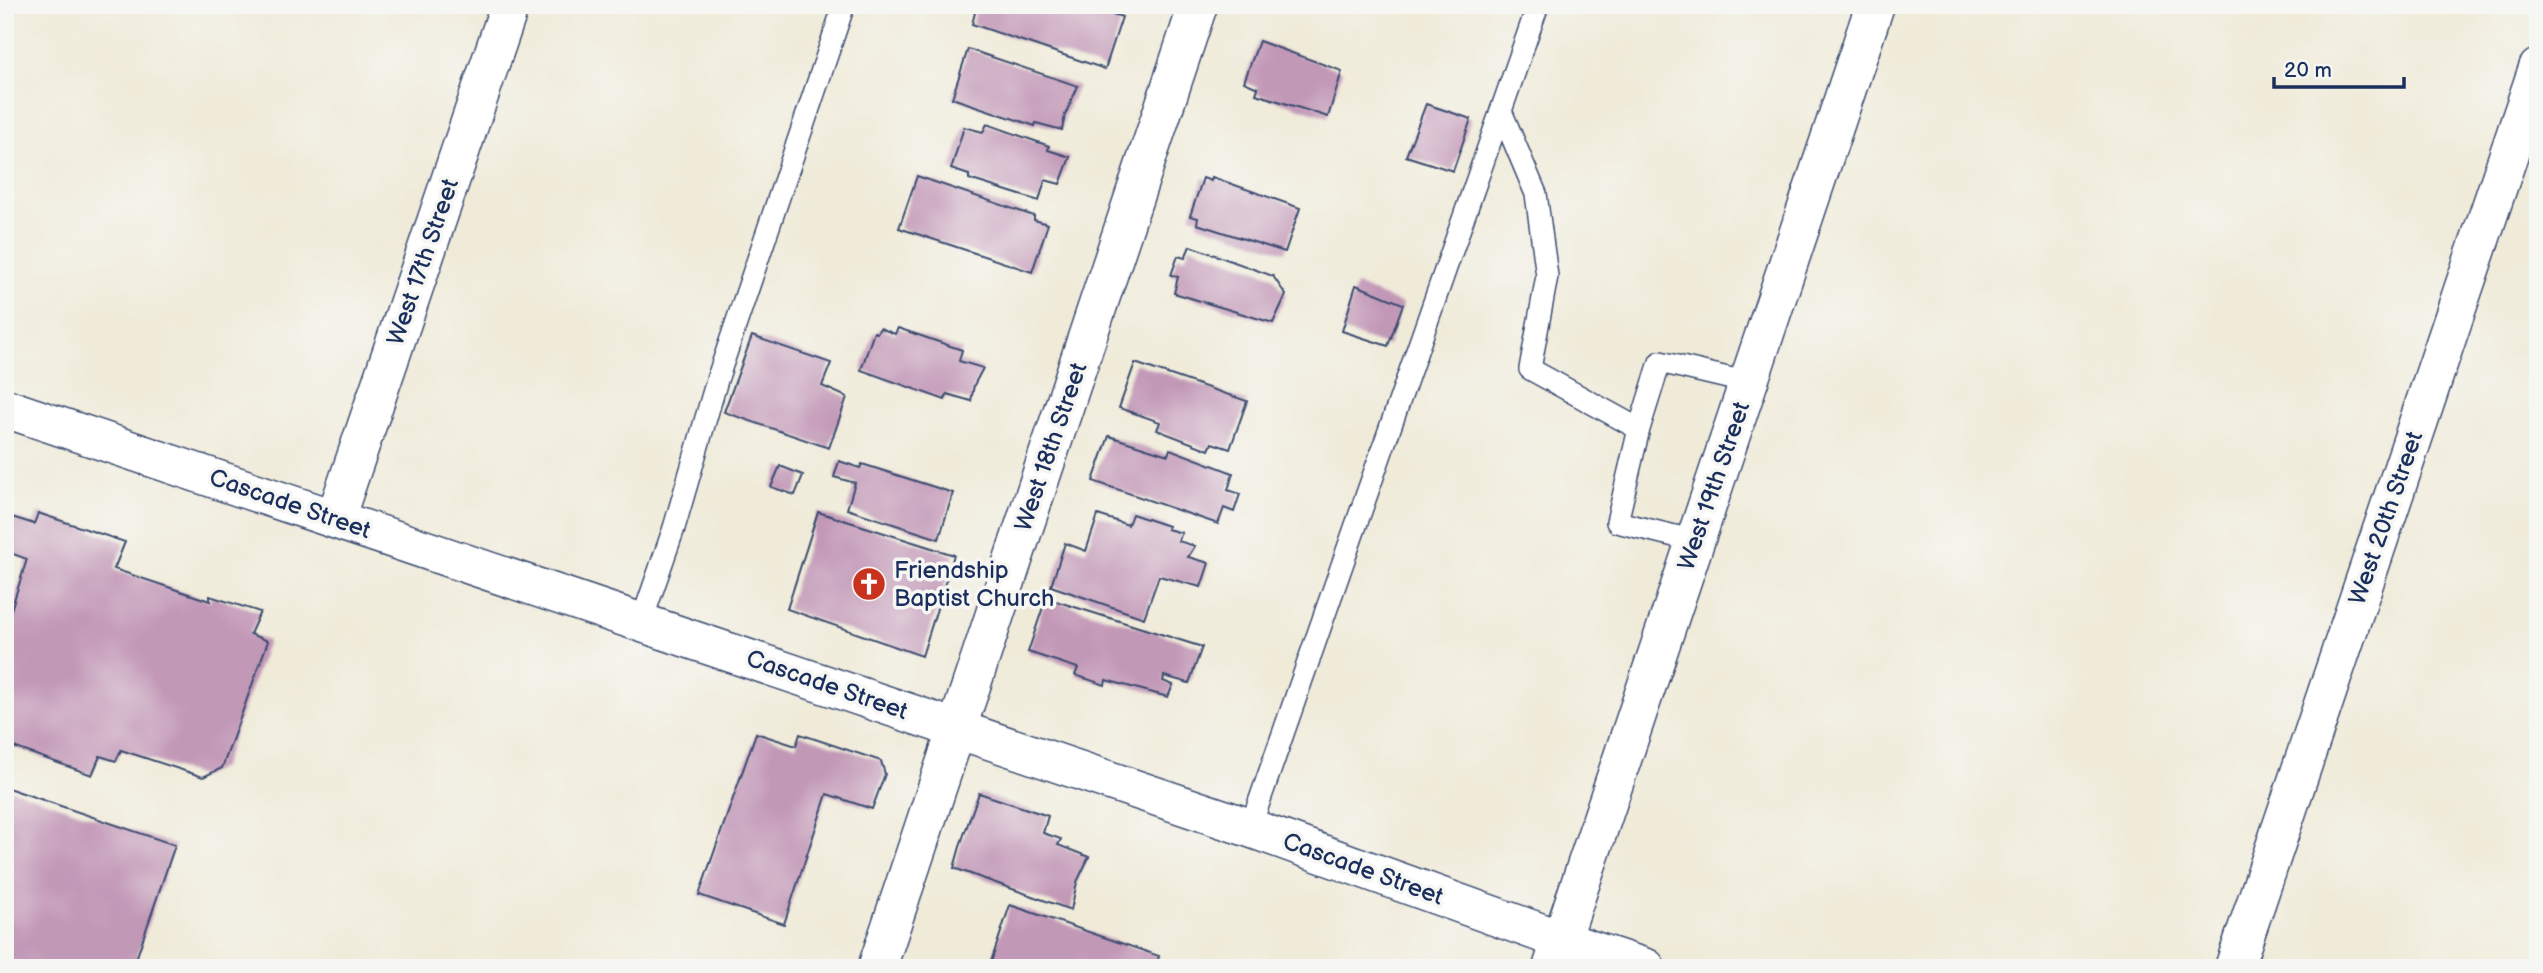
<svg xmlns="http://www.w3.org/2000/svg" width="2543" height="973" font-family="'Balsamiq Sans',sans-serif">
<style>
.building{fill:#c298b7}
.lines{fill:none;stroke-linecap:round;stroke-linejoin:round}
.lane-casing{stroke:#3b4b70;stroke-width:24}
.street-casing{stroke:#3b4b70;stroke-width:41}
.secondary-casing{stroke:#3b4b70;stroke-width:41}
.lane{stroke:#fff;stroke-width:21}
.street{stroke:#fff;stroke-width:38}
.secondary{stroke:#fff;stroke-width:38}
.labels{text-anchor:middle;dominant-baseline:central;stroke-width:7;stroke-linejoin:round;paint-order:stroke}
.street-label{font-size:24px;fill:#1b2f5e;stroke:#f6f6f2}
.poi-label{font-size:24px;fill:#1b2f5e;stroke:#f6f6f2;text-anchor:start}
</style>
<rect width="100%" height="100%" fill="#f6f6f2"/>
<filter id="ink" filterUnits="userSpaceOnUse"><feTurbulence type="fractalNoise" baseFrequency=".0143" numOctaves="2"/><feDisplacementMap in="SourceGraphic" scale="14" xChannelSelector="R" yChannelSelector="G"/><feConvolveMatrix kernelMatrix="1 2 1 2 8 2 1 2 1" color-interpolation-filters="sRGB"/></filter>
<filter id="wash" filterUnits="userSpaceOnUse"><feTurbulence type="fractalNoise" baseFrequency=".00686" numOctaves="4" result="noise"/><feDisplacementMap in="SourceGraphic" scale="28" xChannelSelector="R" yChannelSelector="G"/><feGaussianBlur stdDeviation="1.57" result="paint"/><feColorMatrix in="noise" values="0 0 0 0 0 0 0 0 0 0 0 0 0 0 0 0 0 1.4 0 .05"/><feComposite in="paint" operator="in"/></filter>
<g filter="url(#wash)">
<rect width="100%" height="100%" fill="#f0ebd9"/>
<g id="blocks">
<path class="building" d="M977,5H1087L1122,17L1105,69L972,24Z
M1259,41L1342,71L1328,117L1256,94L1258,88L1244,82Z
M968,49L1078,86L1065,115L1062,130L1036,123L1035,126L952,98Z
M1426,104L1471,119L1453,171L1406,156Z
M987,124L1049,146L1048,150L1070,157L1060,184L1045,180L1039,201L969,179V175L951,169L964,127L983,132Z
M917,176L1034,216V220L1048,224L1032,272L899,228Z
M1212,177L1300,208L1285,252L1197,224L1198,218L1190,216L1203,178L1211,181Z
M1190,246L1273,276L1286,295L1273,323L1174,293L1178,277L1171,275L1178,256L1185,258Z
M1356,285L1403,304L1388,346L1342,331Z
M880,328L895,334L898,328L962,350L959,361L983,368L974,385L971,401L947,394L945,400L861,370L874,332L877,333Z
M752,336L831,363L822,386L847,397L829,448L724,412Z
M1135,363L1247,401L1230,449L1212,443L1209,450L1157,430L1160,422L1119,408Z
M1109,436L1168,455L1170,449L1233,473L1228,490L1240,494L1234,512L1224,508L1218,524L1093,481Z
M839,461L860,468L862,464L953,493L939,539L847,509L855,483L834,477Z
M780,466L803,475L795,495L771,487Z
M818,512L954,555L922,656L787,609Z
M38,513L125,542L114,569L210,601V596L260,612L250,634L268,641L222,768L203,777L121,750L116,761L100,756L92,775L5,744V629L27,559L5,551V535L12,517L34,524Z
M1132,514L1168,526L1167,529L1182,533L1178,541L1195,546L1188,557L1209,563L1201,587L1159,576L1144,618L1051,586L1065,543L1086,551L1098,515L1128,525Z
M1046,598L1202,647L1189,683L1164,676L1163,681L1173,685L1168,697L1106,680L1105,685L1075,675L1078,668L1028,652Z
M756,733L796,746L800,734L881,761L885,774L872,809L827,794L784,924L699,895Z
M5,787L175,845L133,968H5Z
M979,793L1048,816L1043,833L1061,839L1058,845L1089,857L1077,882L1071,910L954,868L961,843Z
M1010,905L1159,956L1155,968H989Z"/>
</g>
</g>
<g filter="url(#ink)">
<use href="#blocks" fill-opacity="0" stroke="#3b4b70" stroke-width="2"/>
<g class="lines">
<g class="lane-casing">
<path id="lane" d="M1501,111L1536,194L1547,276L1530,369L1639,429L1617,522L1695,541
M1639,429L1660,362L1749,383
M641,623L674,528L717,380L844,5
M1250,828L1538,5"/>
</g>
<g class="street-casing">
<path id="street" d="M5,408L1250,828L1561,940L1646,968
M335,519L510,5
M1552,968L1875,5
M2234,968L2538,68"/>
</g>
<g class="secondary-casing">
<path id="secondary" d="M877,968L1198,5"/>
</g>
<use href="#lane" class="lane"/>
<use href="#street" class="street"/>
<use href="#secondary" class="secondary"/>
</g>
</g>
<defs>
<g id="church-disc" transform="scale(1.75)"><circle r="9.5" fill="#c8321e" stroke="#f6f6f2"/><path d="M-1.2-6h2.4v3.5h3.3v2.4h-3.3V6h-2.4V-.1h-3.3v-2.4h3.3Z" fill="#fff"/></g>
</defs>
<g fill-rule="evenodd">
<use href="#church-disc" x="869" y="584"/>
</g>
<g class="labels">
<g class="street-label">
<text transform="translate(423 262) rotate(-71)">West 17th Street</text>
<text transform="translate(1051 447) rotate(-71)">West 18th Street</text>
<text transform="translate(1714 486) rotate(-71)">West 19th Street</text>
<text transform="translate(290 504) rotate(19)">Cascade Street</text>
<text transform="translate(2386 518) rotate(-71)">West 20th Street</text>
<text transform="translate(827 685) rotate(19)">Cascade Street</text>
<text transform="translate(1363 869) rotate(20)">Cascade Street</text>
</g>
<g class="poi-label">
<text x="894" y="570">Friendship<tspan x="894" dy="28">Baptist Church</tspan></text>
</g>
</g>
<rect width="2543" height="973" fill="none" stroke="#f6f6f2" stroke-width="28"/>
<path d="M2274 77v10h130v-10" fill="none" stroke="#1b2f5e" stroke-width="3.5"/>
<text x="2284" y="77" font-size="21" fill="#1b2f5e" stroke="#f6f6f2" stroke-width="5" paint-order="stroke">20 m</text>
</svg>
